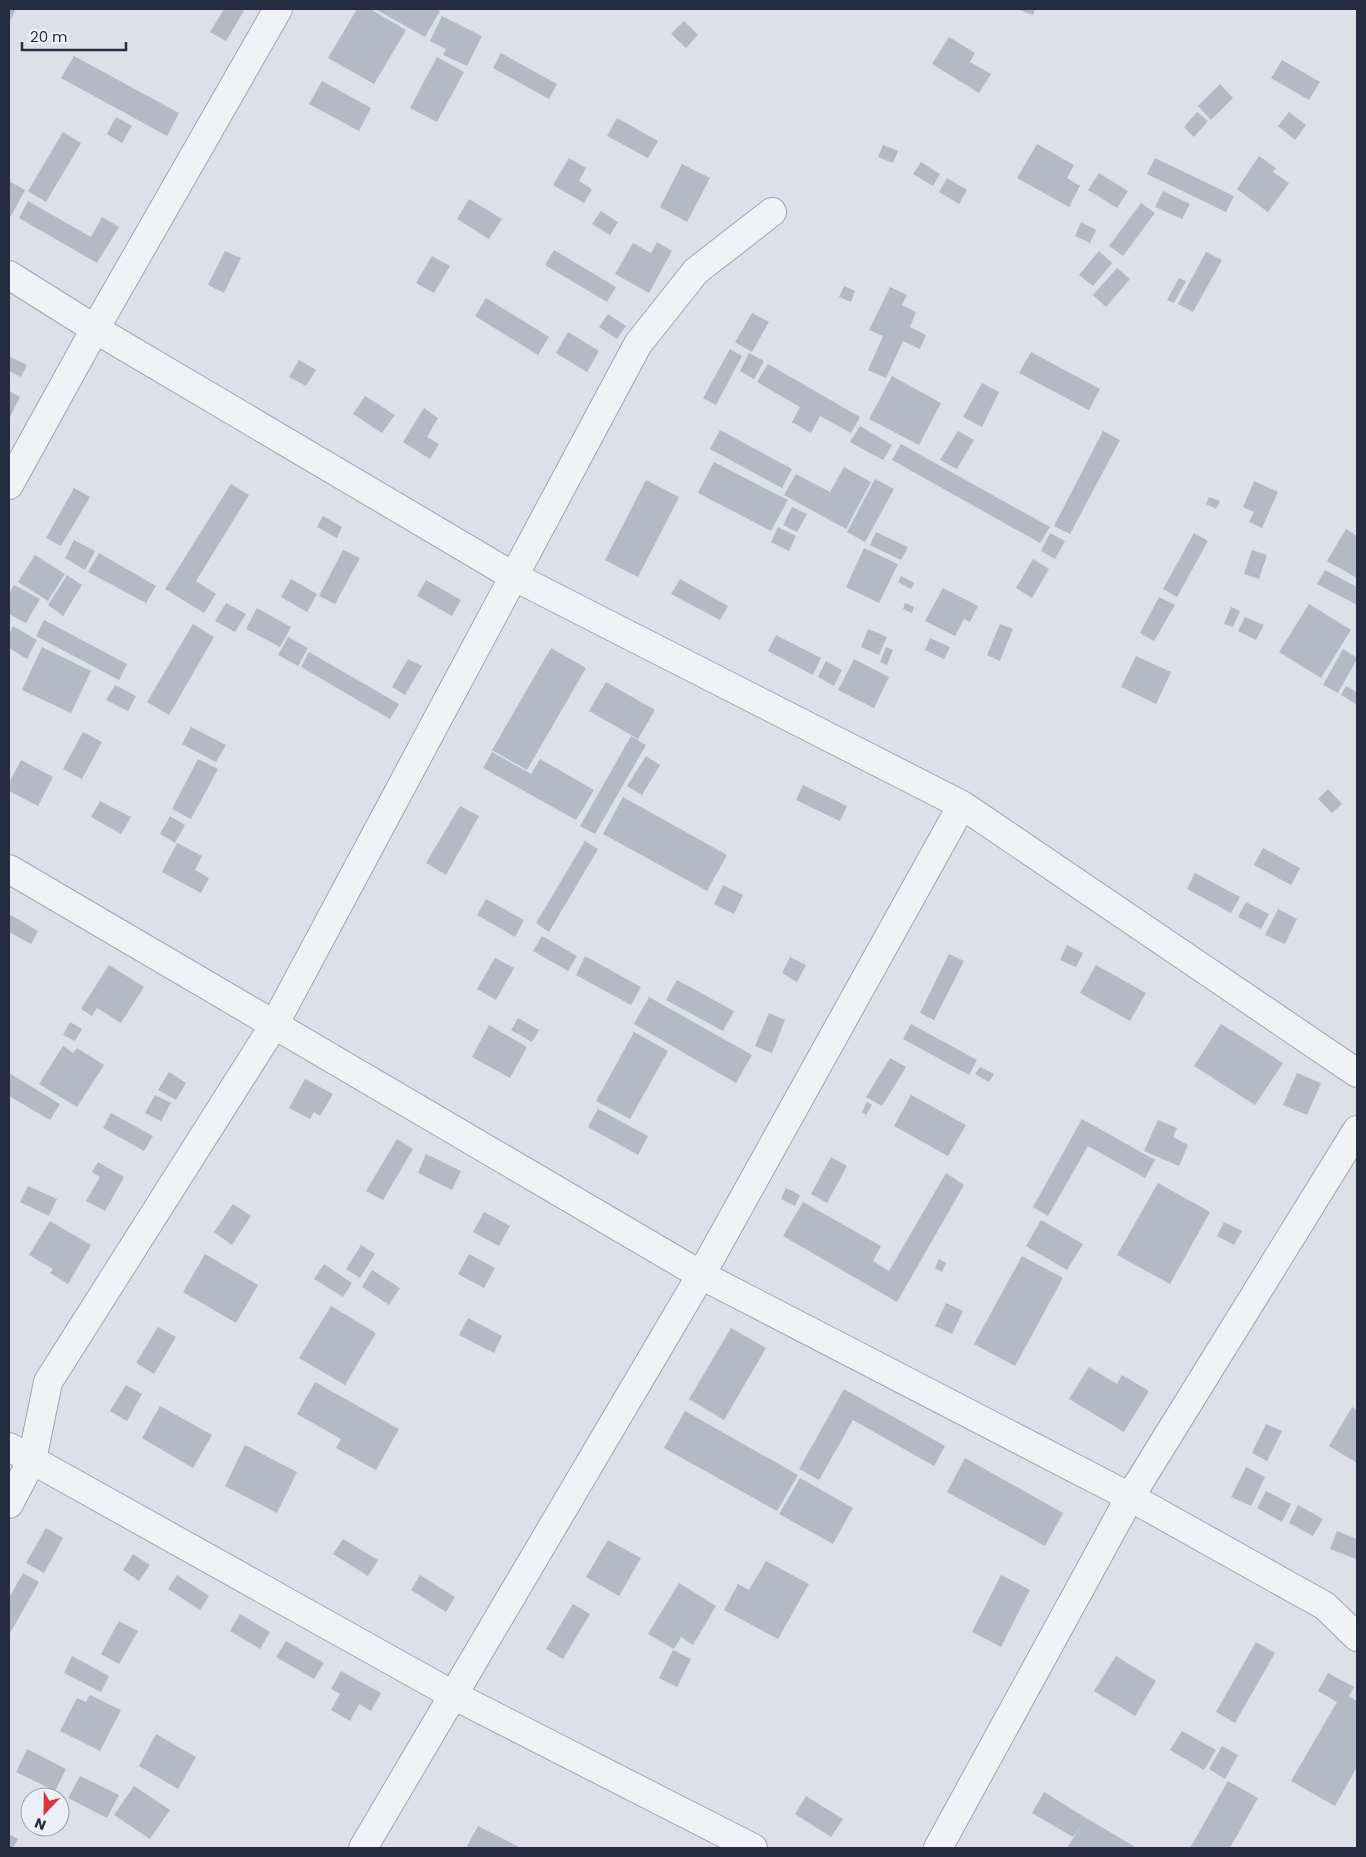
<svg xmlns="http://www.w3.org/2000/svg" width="1366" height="1857" font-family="Poppins,sans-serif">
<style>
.building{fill:#b4b9c6}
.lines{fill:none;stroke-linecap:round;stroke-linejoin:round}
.street-casing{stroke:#a2a6b2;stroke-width:30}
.street{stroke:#f0f2f6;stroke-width:28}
</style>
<rect width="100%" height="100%" fill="#dde0e8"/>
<path class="building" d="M9,9H16L9,23Z
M224,9H245L226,41L210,32Z
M357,9H370L406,30L374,84L328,58Z
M375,9H435L440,11L425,37Z
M1016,9H1035L1033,15Z
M442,16L482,36L467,66L443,55L446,49L430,41Z
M684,21L698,35L686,48L671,34Z
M949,37L975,53L970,62L991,74L979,93L932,64Z
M501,53L557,84L549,99L493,68Z
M74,56L179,113L167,136L61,78Z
M437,57L464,72L437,122L410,108Z
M1282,60L1320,82L1309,100L1271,78Z
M322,81L371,108L359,131L309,104Z
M1220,84L1233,98L1211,120L1198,106Z
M1197,112L1208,121L1194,137L1184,127Z
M1289,112L1306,125L1295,140L1278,126Z
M116,117L132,126L122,143L107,134Z
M617,118L658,141L648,158L607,136Z
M63,132L81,143L46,202L28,191Z
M1037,144L1074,165L1067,178L1080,186L1069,207L1017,178Z
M883,145L898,151L893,163L878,157Z
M1259,156L1276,168L1273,172L1289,183L1268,212L1237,189Z
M569,158L586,168L579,181L592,189L584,203L553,185Z
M1155,158L1234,196L1226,212L1147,174Z
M921,162L940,174L933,186L913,174Z
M682,164L710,178L687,222L660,207Z
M1099,173L1128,191L1117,208L1088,190Z
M947,178L967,190L959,204L939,192Z
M9,181L25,190L11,216L9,215Z
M1163,191L1190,204L1182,219L1155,207Z
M469,199L502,219L489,239L457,219Z
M28,201L91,237L102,217L119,227L97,263L19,218Z
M1141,203L1155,213L1123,256L1109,246Z
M601,211L618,222L610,235L592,224Z
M1081,222L1096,230L1090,243L1075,236Z
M657,242L672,251L649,293L615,274L633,243L651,253Z
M554,250L616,287L607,302L545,265Z
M225,251L241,258L224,293L208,285Z
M1099,251L1112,263L1093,286L1079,275Z
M1206,252L1222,260L1193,312L1178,304Z
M432,256L450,266L434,293L416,283Z
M1117,268L1130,279L1106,307L1093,295Z
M1179,278L1186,281L1174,303L1167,300Z
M844,286L855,291L851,302L839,297Z
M890,287L907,295L902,305L916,312L910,327L926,335L920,349L903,341L886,378L868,370L883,336L869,330Z
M486,298L549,337L538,355L475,316Z
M752,313L769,322L752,352L735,342Z
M608,314L626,326L617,339L599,327Z
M568,332L599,351L587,372L556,353Z
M730,349L742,356L716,405L703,398Z
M1031,352L1100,389L1089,410L1019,373Z
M749,353L764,361L754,379L740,371Z
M9,356L27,365L21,377L9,371Z
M299,360L316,370L306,386L289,377Z
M768,364L860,417L851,433L820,416L811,433L792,422L800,407L757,382Z
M892,376L941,403L919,445L869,419Z
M982,383L999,392L982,427L963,417Z
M9,391L20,397L9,419Z
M365,396L395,415L382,433L353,414Z
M424,408L438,418L427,437L439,444L430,459L403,442Z
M860,426L892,445L883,460L850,442Z
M720,430L792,469L782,488L710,449Z
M958,431L974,440L957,469L940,460Z
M1103,431L1120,440L1070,534L1054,526Z
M901,444L1050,527L1040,543L892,460Z
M714,462L788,500L771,531L698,493Z
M844,467L871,482L846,529L784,495L796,474L830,492Z
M875,479L894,489L865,542L847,532Z
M646,480L679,497L638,577L605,560Z
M1254,481L1278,492L1262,528L1249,522L1254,512L1243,507Z
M231,484L249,495L196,581L216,594L204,613L165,589Z
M74,488L90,497L61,546L46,538Z
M1209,497L1220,501L1216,509L1206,504Z
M792,507L807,514L797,532L783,525Z
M323,516L342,527L337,538L317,527Z
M778,527L796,536L789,551L771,542Z
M1346,529L1357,536V578L1327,561Z
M876,532L908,547L901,560L870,545Z
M1050,533L1065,541L1055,559L1041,551Z
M1194,533L1208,541L1177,597L1163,589Z
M74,540L95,551L85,570L65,558Z
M864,548L898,564L879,603L846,587Z
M343,550L360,558L335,604L319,596Z
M1252,550L1267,555L1259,579L1244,574Z
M99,553L156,586L146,603L88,572Z
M35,555L65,574L48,601L18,582Z
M1033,559L1049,569L1032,598L1016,588Z
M1325,570L1357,587V605L1317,584Z
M67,575L82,585L63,616L48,605Z
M901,576L914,583L911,589L898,582Z
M291,579L317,594L307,612L281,597Z
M680,579L728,606L720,620L671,594Z
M426,580L461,600L452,616L417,596Z
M14,585L40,599L26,623L9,614V594Z
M943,588L978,606L970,622L964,619L955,636L925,621Z
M1159,597L1175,605L1154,641L1140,633Z
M226,603L246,614L235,632L215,621Z
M905,603L914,607L912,613L903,609Z
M1309,604L1351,630L1321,678L1279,652Z
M1231,607L1240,611L1233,627L1224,624Z
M257,608L291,627L280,647L246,629Z
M1245,617L1264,625L1256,640L1238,631Z
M44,620L127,664L119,680L36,636Z
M193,624L214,637L169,715L147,702Z
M1000,624L1013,629L1000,661L987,655Z
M13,626L37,640L27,659L9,648V634Z
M868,629L887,637L879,655L861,647Z
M776,635L821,658L813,675L768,651Z
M288,637L308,648L298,666L278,655Z
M930,638L950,647L944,659L925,650Z
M42,647L91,671L71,713L22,690Z
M886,647L893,650L887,665L880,662Z
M551,648L586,668L527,770L492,750Z
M1343,649L1357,658V659L1338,693L1323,685Z
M309,652L399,704L390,719L301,667Z
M1136,656L1171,672L1156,704L1121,687Z
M408,659L422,666L405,695L392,687Z
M854,659L889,677L874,708L838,690Z
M826,661L842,670L834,686L818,677Z
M606,682L655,710L638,739L589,711Z
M115,685L136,696L128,711L106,700Z
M1346,686L1357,692V705L1341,695Z
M191,727L226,745L216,762L182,744Z
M83,732L102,742L82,779L63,769Z
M631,736L646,745L595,834L580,826Z
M492,752L531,774L540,759L594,790L576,820L483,768Z
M646,756L660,765L642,795L627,786Z
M198,759L218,769L191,819L172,809Z
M21,760L53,777L38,806L9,791V783Z
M803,785L847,806L840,821L796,800Z
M1328,789L1342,804L1332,813L1318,799Z
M623,797L727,855L707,891L603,834Z
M100,801L131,817L121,834L91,817Z
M460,806L479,816L446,875L426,863Z
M170,816L185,825L175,843L160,834Z
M585,841L598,849L549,932L536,923Z
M177,843L202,856L195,870L209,878L201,893L162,872Z
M1263,848L1300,868L1291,885L1254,865Z
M1195,873L1240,897L1231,913L1187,889Z
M723,885L743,895L734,914L714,904Z
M486,899L524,920L515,937L477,915Z
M1246,902L1269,914L1261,929L1238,917Z
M1278,909L1297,919L1285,944L1265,935Z
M9,914L38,931L31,944L9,932Z
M542,936L577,956L568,971L533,951Z
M1067,945L1083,953L1076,967L1060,960Z
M949,954L964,961L934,1020L920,1013Z
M585,956L641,987L631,1005L576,975Z
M790,957L806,965L797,982L782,973Z
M495,958L514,968L496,1000L477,989Z
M109,965L144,987L121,1023L97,1008L92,1016L81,1009Z
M1096,965L1146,993L1130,1021L1080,993Z
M677,980L734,1011L723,1031L666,1000Z
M649,997L752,1055L736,1083L634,1024Z
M769,1013L785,1020L772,1053L755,1046Z
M518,1018L539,1030L532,1042L511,1030Z
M70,1022L82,1029L75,1041L63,1035Z
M911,1024L977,1060L969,1075L903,1039Z
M1221,1024L1283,1063L1255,1105L1194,1066Z
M489,1025L527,1047L510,1078L472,1057Z
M634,1032L668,1051L630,1119L596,1101Z
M63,1046L73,1053L77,1048L104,1065L77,1107L39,1084Z
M890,1058L906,1067L882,1106L866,1097Z
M980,1067L994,1074L989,1082L975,1074Z
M169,1072L186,1083L176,1100L158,1090Z
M9,1073L60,1104L50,1120L9,1096Z
M1297,1073L1321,1083L1307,1115L1283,1105Z
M305,1079L333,1094L320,1116L314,1112L310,1119L289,1108Z
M155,1095L171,1103L161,1121L145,1113Z
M911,1095L966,1125L948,1156L894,1126Z
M867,1102L872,1105L866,1115L862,1112Z
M598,1109L648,1136L638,1155L588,1127Z
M111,1113L153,1136L144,1151L103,1128Z
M1082,1119L1155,1160L1145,1178L1088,1146L1048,1216L1033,1207Z
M1158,1120L1177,1128L1173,1137L1188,1145L1179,1166L1144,1151Z
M397,1139L413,1149L383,1200L366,1191Z
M426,1154L461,1171L452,1190L418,1173Z
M831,1157L847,1166L827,1203L811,1194Z
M98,1162L124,1177L105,1211L86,1201L100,1177L92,1172Z
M946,1173L964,1185L897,1302L783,1236L803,1202L881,1246L873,1261L889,1271Z
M1158,1183L1210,1212L1170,1284L1117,1255Z
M28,1186L57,1199L49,1216L20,1202Z
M786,1188L800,1195L795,1206L781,1199Z
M233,1204L251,1216L232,1245L214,1232Z
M484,1212L510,1226L499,1246L473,1232Z
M1041,1220L1083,1244L1067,1270L1026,1246Z
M50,1221L91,1245L68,1284L50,1273L53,1269L29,1255Z
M1224,1222L1242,1231L1234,1245L1217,1236Z
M361,1245L375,1254L360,1278L346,1269Z
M205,1254L258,1285L236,1323L183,1292Z
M469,1254L495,1268L484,1288L458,1274Z
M1022,1256L1063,1278L1015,1366L974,1344Z
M939,1259L946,1263L942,1272L935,1268Z
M324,1264L352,1283L343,1297L314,1279Z
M372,1270L400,1288L389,1305L362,1287Z
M946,1303L963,1311L952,1334L935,1326Z
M331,1306L376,1333L345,1385L299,1358Z
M468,1318L502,1336L494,1353L459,1335Z
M158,1327L176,1337L154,1374L136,1363Z
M731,1328L766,1348L724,1420L689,1399Z
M1089,1367L1117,1384L1122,1375L1149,1391L1124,1432L1069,1399Z
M315,1382L399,1429L376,1470L336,1448L341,1439L297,1414Z
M126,1385L142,1394L127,1421L110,1411Z
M844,1389L945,1446L934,1466L853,1420L819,1480L799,1469Z
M160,1406L212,1435L193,1468L142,1438Z
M1352,1407L1357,1410V1463L1329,1446Z
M685,1411L798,1475L777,1511L664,1448Z
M1266,1424L1282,1431L1267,1461L1252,1453Z
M245,1445L297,1472L277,1513L225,1486Z
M965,1458L1063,1513L1045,1546L947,1492Z
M1246,1467L1265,1477L1251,1506L1231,1497Z
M800,1478L853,1508L833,1544L779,1514Z
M1266,1491L1291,1504L1282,1522L1257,1508Z
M1298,1505L1323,1519L1313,1536L1289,1523Z
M46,1528L63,1538L44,1573L26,1563Z
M1337,1531L1357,1539L1356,1559L1330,1549Z
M343,1539L378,1560L368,1576L333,1554Z
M608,1540L641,1558L619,1596L586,1577Z
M133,1554L150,1565L139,1581L123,1570Z
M766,1561L809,1584L778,1639L724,1610L738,1584L749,1590Z
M23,1573L39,1582L9,1635V1598Z
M177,1575L209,1596L200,1610L168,1589Z
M420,1575L455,1597L446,1612L411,1590Z
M1001,1575L1030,1590L1001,1647L972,1632Z
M679,1583L716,1606L693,1645L681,1637L674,1649L648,1634Z
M573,1604L590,1614L563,1659L546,1649Z
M240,1614L270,1632L260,1649L230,1631Z
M119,1621L138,1631L119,1664L101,1654Z
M286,1641L324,1663L314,1679L276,1657Z
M1256,1642L1275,1653L1235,1723L1216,1712Z
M673,1650L691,1659L677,1687L659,1678Z
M72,1656L109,1676L101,1692L64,1673Z
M1116,1656L1156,1681L1135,1716L1094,1691Z
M341,1671L381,1693L371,1711L359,1704L350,1721L331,1710L340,1694L331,1689Z
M1328,1673L1354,1687L1349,1696L1357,1701V1767L1335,1806L1291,1781L1337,1702L1318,1691Z
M90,1695L121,1710L100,1751L60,1731L77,1698L86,1702Z
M1182,1731L1216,1750L1204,1770L1170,1750Z
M156,1734L196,1757L178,1789L139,1766Z
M1222,1746L1238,1755L1225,1779L1209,1769Z
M27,1749L66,1769L55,1791L16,1772Z
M80,1776L119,1795L107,1818L68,1798Z
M1228,1781L1258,1798L1230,1848H1190Z
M134,1786L170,1810L150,1839L114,1815Z
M1044,1792L1086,1818L1137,1848H1067L1082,1824L1073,1837L1032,1813Z
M806,1796L843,1819L831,1837L795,1814Z
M478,1826L521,1848H466Z
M9,1834L18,1839L13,1848H9Z"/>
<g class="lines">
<g class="street-casing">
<path id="street" d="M9,275L95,329L513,576L962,805L1357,1073
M9,485L95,329L278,9
M9,869L701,1275L1130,1497L1325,1606L1357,1637
M9,1447L453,1695L753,1848
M9,1504L32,1460L48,1382L274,1025L638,344L696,271L772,212
M363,1848L701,1275L962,805
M938,1848L1130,1497L1357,1130"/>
</g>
<use href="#street" class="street"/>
</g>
<rect width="1366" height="1857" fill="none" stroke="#252c40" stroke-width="20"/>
<g transform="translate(45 1812) rotate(202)"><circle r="24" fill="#eceff6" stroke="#9ca1ad"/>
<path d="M0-4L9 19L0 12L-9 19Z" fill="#da353e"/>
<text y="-8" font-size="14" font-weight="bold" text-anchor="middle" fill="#252c40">N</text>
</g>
<path d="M22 42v8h104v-8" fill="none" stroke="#252c40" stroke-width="2.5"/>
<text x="30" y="42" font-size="15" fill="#252c40" stroke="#eceff6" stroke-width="4" paint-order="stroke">20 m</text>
</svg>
